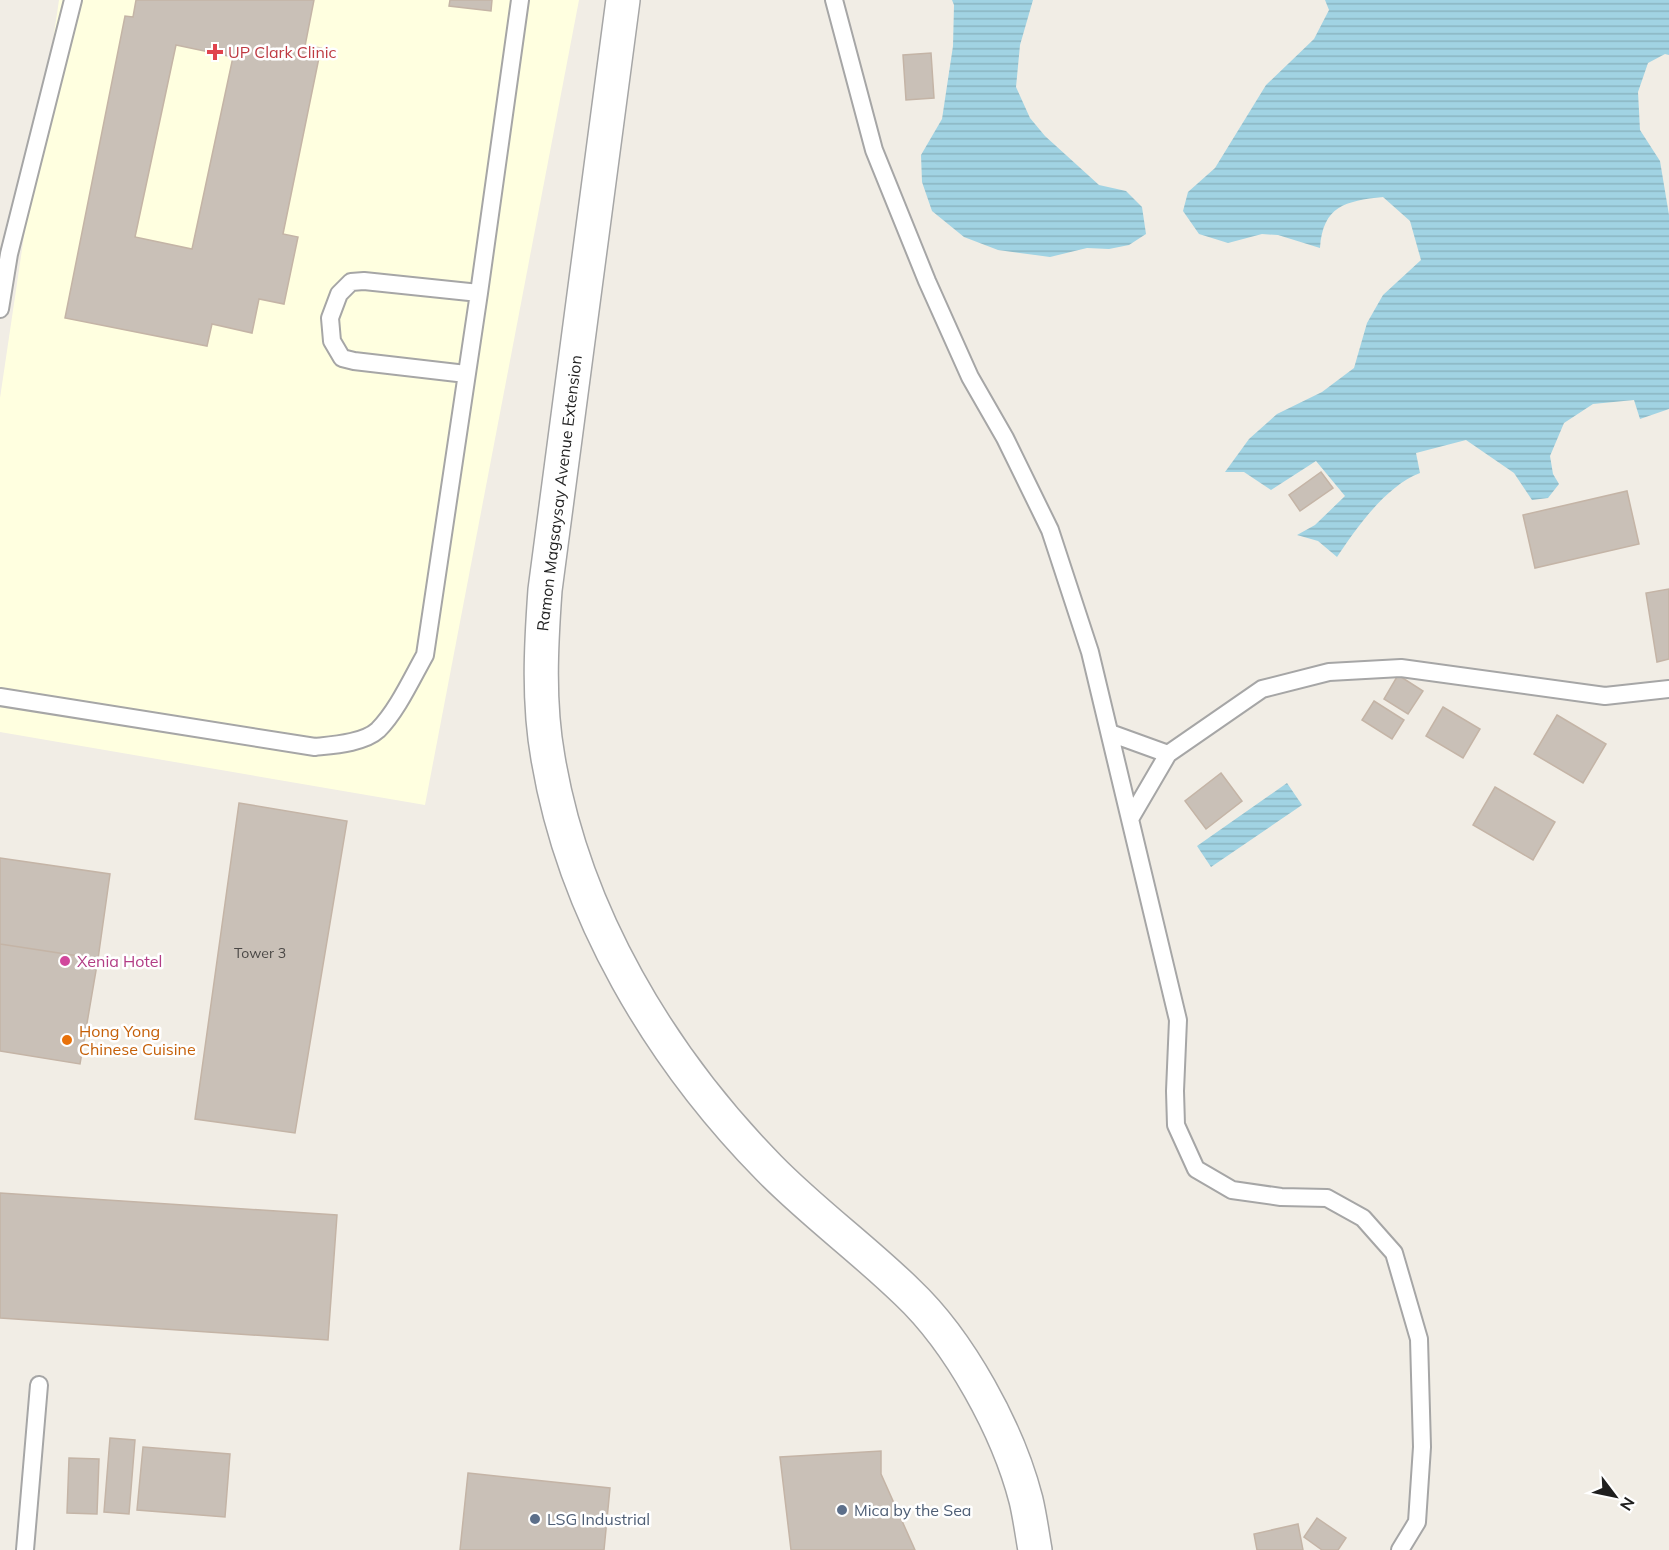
<svg xmlns="http://www.w3.org/2000/svg" width="1669" height="1550" font-family="Mulish,sans-serif">
<style>
.education{fill:#ffffe0}
.water{fill:url(#water-rules)}
.building{fill:#c9c0b7;stroke:#c4b4a6;stroke-width:1.5;fill-rule:evenodd}
.lines{fill:none;stroke-linecap:round;stroke-linejoin:round}
.lane-casing{stroke:#a6a6a6;stroke-width:20}
.street-casing{stroke:#a6a6a6;stroke-width:36}
.lane{stroke:#fff;stroke-width:16}
.street{stroke:#fff;stroke-width:33}
.health-dot{fill:#e0444e;stroke:#fff;stroke-width:2}
.hotel-dot{fill:#d1479c;stroke:#fff;stroke-width:2}
.food-dot{fill:#e8710a;stroke:#fff;stroke-width:2}
.service-dot{fill:#5c6f8a;stroke:#fff;stroke-width:2}
.labels{text-anchor:middle;dominant-baseline:central;stroke-width:5;stroke-linejoin:round;paint-order:stroke}
.number-label{font-size:14px;fill:#4a4745}
.health-label{font-size:16px;fill:#be3a42;stroke:#fff;text-anchor:start}
.street-label{font-size:16px;fill:#1f1f1f;stroke:#fff}
.hotel-label{font-size:16px;fill:#b23c85;stroke:#fff;text-anchor:start}
.food-label{font-size:16px;fill:#c56008;stroke:#fff;text-anchor:start}
.service-label{font-size:16px;fill:#4e5e75;stroke:#fff;text-anchor:start}
</style>
<defs>
<pattern id="water-rules" width="6" height="5" patternUnits="userSpaceOnUse" patternTransform="scale(1.5)"><rect width="6" height="5" fill="#a1d3e3"/><path d="M0 2.5h6" fill="none" stroke="#8ab5c2"/></pattern>
</defs>
<rect width="100%" height="100%" fill="#f1ede5"/>
<path class="education" d="M59,0H579L425,805L0,732V398Z"/>
<path class="water" d="M952,0H1033L1020,45L1016,87L1030,118L1045,136L1099,185L1126,191L1142,207L1146,234L1129,245L1109,249L1087,248L1050,257L998,250L964,237L932,211L922,182L921,155L942,119L953,46L954,5Z
M1325,0H1669V55L1665,54L1648,63L1638,92L1640,130L1660,161L1669,215V409L1640,419L1634,400L1593,404L1564,423L1550,456L1553,474L1559,484L1548,498L1532,500L1514,473L1466,440L1416,453L1420,473C1386,486 1357,527 1337,557L1318,541L1297,535L1315,525L1345,496L1316,461L1271,490L1244,472H1225L1249,439L1277,414L1322,392L1354,368L1367,323L1383,295L1421,260L1410,221L1383,197C1345,201 1323,206 1320,248L1278,235L1262,234L1228,243L1199,234L1183,211L1188,192L1215,168L1266,85L1314,39L1329,10Z
M1287,783L1302,805L1211,867L1197,846Z"/>
<path class="building" d="M136,0H314L305,46L321,48L283,234L298,237L284,304L259,299L252,333L212,324L207,346L65,318L125,16L133,17ZM176,45L233,57L192,249L135,237Z
M450,0H492L491,11L449,6Z
M931,53L934,98L906,100L903,55Z
M1321,472L1333,488L1300,511L1289,495Z
M1627,491L1639,544L1535,568L1523,515Z
M1669,589V659L1657,662L1646,593Z
M1398,675L1423,691L1408,714L1384,699Z
M1374,701L1404,720L1392,739L1362,720Z
M1443,707L1480,729L1463,758L1426,736Z
M1557,715L1606,744L1583,783L1534,754Z
M1221,773L1242,801L1206,829L1185,801Z
M1495,787L1555,822L1533,860L1473,825Z
M239,803L347,821L295,1133L195,1119Z
M0,858L110,874L98,959L0,944Z
M0,944L98,959L80,1064L0,1051Z
M0,1193L337,1215L328,1340L0,1318Z
M110,1438L135,1440L129,1514L104,1512Z
M143,1447L230,1454L225,1517L137,1510Z
M881,1451V1474L915,1550H791L780,1457Z
M69,1458L99,1459L97,1514L67,1513Z
M468,1473L610,1488L604,1550H460Z
M1317,1518L1346,1538L1338,1550H1322L1304,1537Z
M1298,1524L1303,1550H1257L1254,1534Z"/>
<g class="lines">
<g class="lane-casing">
<path id="lane" d="M834,0L874,150L927,281L970,377L1005,438L1050,530L1090,652L1178,1020L1175,1091L1176,1125L1196,1169L1232,1190L1281,1197L1327,1198L1363,1218L1394,1253L1419,1339L1422,1447L1417,1522L1400,1550
M0,309L9,254L73,0
M466,374L354,361L342,358L332,341L330,318L339,294L351,282L364,281L479,293
M0,697L315,747C333,745 364,743 378,730C397,711 412,678 425,655L479,293L520,0
M1110,733L1168,754
M1130,819L1168,754L1262,689L1329,672L1401,668L1605,696L1669,689
M25,1550L39,1385"/>
</g>
<g class="street-casing">
<path id="street" d="M623,0L545,590C541,646 538,702 548,758C574,913 660,1057 769,1168C812,1212 863,1249 907,1292C960,1342 1008,1430 1026,1500C1030,1517 1032,1533 1035,1550"/>
</g>
<use href="#lane" class="lane"/>
<use href="#street" class="street"/>
</g>
<path class="health-dot" d="M212 43h6v6h6v6h-6v6h-6v-6h-6v-6h6z"/>
<circle class="hotel-dot" cx="65" cy="961" r="6"/>
<circle class="food-dot" cx="67" cy="1040" r="6"/>
<g class="service-dot">
<circle cx="842" cy="1510" r="6"/>
<circle cx="535" cy="1519" r="6"/>
</g>
<g class="labels">
<g class="number-label">
<text x="260" y="953">Tower 3</text>
</g>
<g class="health-label">
<text x="228" y="52">UP Clark Clinic</text>
</g>
<g class="street-label">
<text transform="translate(559 493) rotate(-83)">Ramon Magsaysay Avenue Extension</text>
</g>
<g class="hotel-label">
<text x="77" y="961">Xenia Hotel</text>
</g>
<g class="food-label">
<text x="79" y="1031">Hong Yong<tspan x="79" dy="18">Chinese Cuisine</tspan></text>
</g>
<g class="service-label">
<text x="854" y="1510">Mica by the Sea</text>
<text x="547" y="1519">LSG Industrial</text>
</g>
</g>
<g transform="translate(1615 1496) rotate(122)" stroke="#ffffff" stroke-width="4.5" paint-order="stroke">
<path d="M0-4.5L10 22L0 15L-10 22Z" fill="#1f1f1f"/>
<text y="-9" font-size="16" font-weight="bold" text-anchor="middle" fill="#1f1f1f">N</text>
</g>
</svg>
